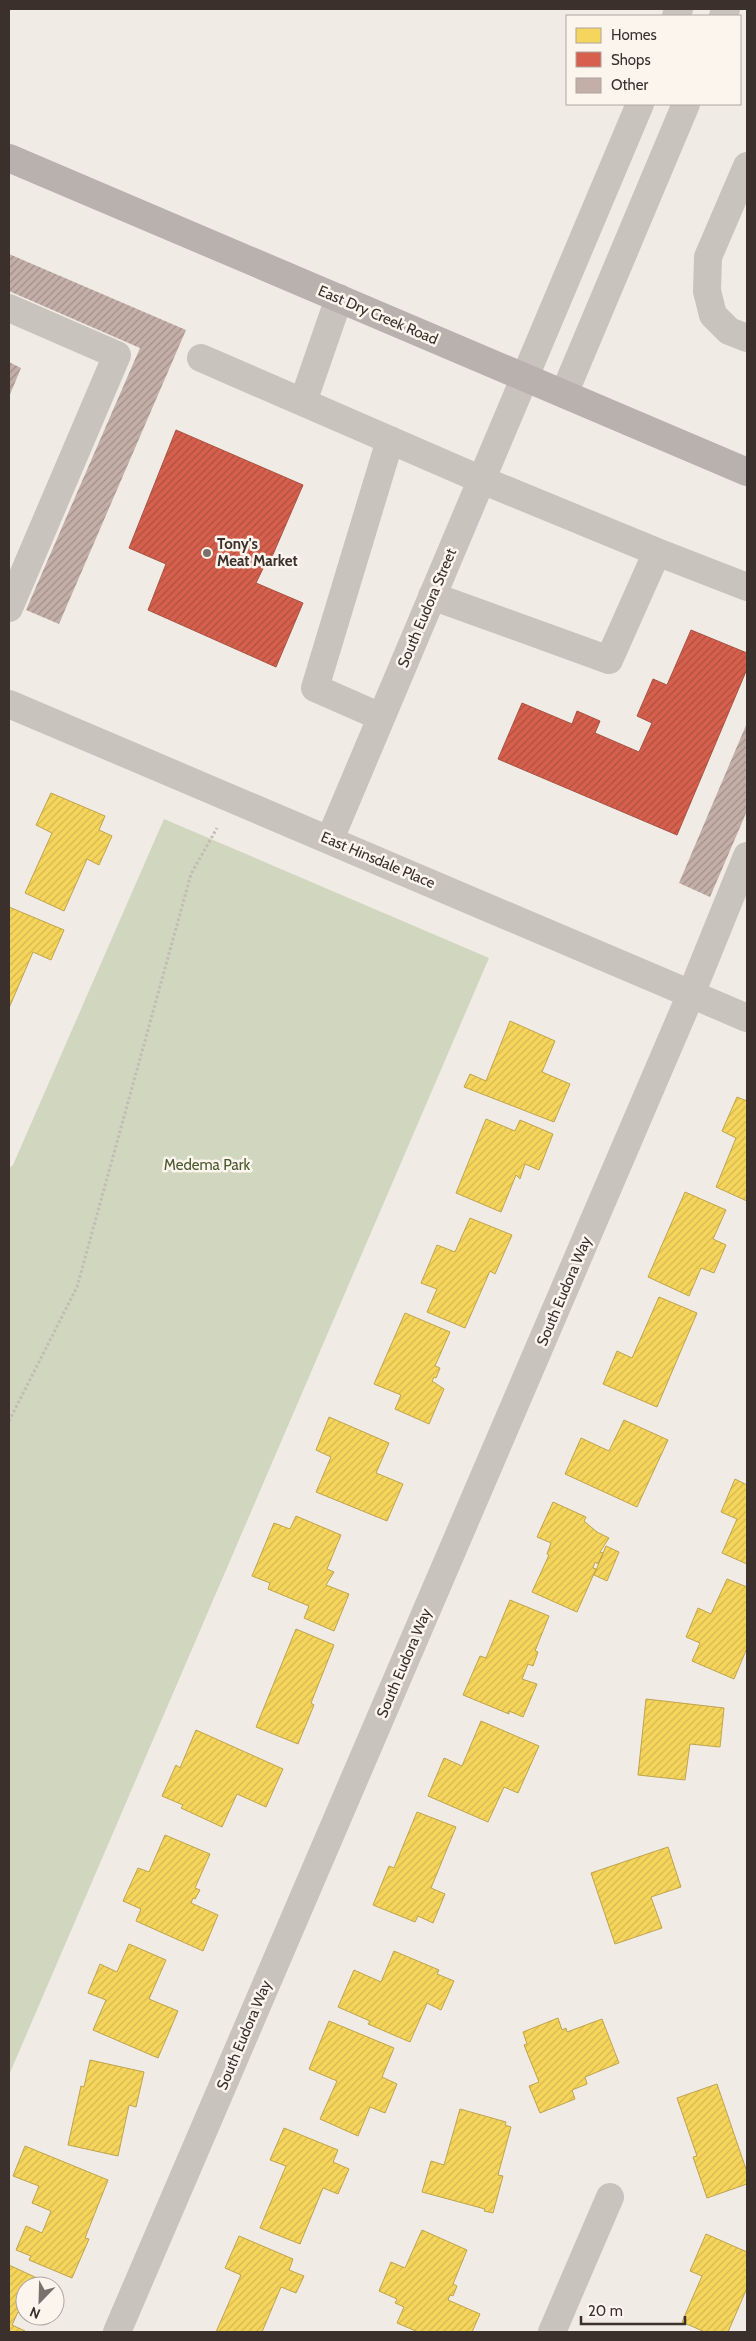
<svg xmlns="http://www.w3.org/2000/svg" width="756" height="2341" font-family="Cabin,sans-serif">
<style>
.green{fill:#d1d6bf}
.homes{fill:url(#homes-hatch);stroke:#bea44d}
.shops{fill:url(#shops-hatch);stroke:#a85243}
.building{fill:url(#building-hatch)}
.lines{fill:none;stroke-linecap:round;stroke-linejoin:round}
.path{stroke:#c2bbb6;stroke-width:3;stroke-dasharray:2.5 2.5;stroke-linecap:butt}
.minor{stroke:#c9c3be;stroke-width:28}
.major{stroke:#b8b1ad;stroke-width:28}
.poi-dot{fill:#7a716c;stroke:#fbf5ee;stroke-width:2}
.labels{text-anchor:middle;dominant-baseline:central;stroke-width:5;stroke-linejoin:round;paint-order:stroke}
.street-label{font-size:15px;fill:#3b302b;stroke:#fbf5ee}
.poi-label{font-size:15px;font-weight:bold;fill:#3b302b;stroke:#fbf5ee;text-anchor:start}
.park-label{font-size:15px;fill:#4a5a2e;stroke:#fbf5ee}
</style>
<defs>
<pattern id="homes-hatch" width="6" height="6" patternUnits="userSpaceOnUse" patternTransform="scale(1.25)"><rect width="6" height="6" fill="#f6d55c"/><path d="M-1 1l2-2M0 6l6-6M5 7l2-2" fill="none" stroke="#d4b750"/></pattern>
<pattern id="shops-hatch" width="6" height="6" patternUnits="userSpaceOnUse" patternTransform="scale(1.25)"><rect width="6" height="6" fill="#d6604d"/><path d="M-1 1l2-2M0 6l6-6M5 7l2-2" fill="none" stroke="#af5040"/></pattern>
<pattern id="building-hatch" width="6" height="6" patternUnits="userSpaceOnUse" patternTransform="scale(1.25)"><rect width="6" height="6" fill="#c3afa7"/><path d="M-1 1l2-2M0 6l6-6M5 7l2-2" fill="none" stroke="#a08f88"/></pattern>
</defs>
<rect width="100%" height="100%" fill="#f0ebe5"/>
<path class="green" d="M164,819L489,958L9,2075V1168L13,1165Z"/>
<path class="homes" d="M51,793L105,816L99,830L112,836L99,865L87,859L64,911L25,893L52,833L36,825Z
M9,907L64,930L51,960L33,952L9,1008Z
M510,1021L555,1041L542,1072L570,1084L554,1122L464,1087L470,1074L486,1081Z
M737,1097L747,1101V1201L716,1187L736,1138L722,1131Z
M486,1119L515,1131L520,1120L553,1134L539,1170L525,1164L520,1179L516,1175L501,1212L456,1193Z
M685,1192L726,1210L713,1239L726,1245L714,1273L701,1268L689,1296L648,1277Z
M470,1218L512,1235L495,1274L490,1271L465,1328L427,1312L437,1289L421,1283L437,1245L455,1252Z
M659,1297L697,1313L657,1407L603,1384L617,1351L632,1358Z
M405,1313L450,1332L435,1366L440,1368L436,1378L434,1377L432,1381L444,1389L429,1424L395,1409L401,1395L374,1384Z
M329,1417L389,1443L376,1473L403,1484L387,1521L316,1492L331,1457L316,1450Z
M624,1420L668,1440L637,1507L565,1474L581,1438L609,1451Z
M735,1479L747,1485V1564L722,1553L737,1519L721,1512Z
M553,1502L586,1517L584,1521L597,1532L609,1538L600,1552L603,1553L598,1564L595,1562L593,1568L596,1569L577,1612L532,1592L549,1555L547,1554L551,1543L537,1537Z
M296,1516L341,1535L327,1569L334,1572L326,1585L349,1594L334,1631L304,1618L309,1606L268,1589L270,1583L252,1576L274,1523L290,1529Z
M606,1546L619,1552L607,1581L594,1575Z
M727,1579L747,1587V1648L734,1679L692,1661L700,1643L686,1637L698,1608L711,1614Z
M510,1600L549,1616L535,1651L538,1652L533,1666L528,1664L522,1679L537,1684L523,1717L509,1711V1714L463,1695L480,1656L486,1658Z
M296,1629L334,1645L311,1703L314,1705L298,1744L256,1727Z
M646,1699L724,1708L720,1747L690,1744L685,1780L638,1775Z
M481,1721L539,1746L518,1793L504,1787L488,1822L428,1796L444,1758L462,1766Z
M196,1730L283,1769L266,1807L237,1794L222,1827L181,1808L183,1805L162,1796L176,1765L180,1768Z
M417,1812L456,1827L431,1888L445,1894L433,1923L418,1916L415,1922L373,1905L389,1866L394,1868Z
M165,1835L210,1854L195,1888L200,1890L195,1899L193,1898L191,1903L218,1915L203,1951L136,1921L141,1909L123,1901L138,1868L149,1872Z
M668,1847L681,1887L651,1897L662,1928L615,1944L591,1873Z
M129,1944L166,1960L149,1999L178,2011L158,2058L93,2030L106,2000L88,1993L100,1964L117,1972Z
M394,1951L439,1970L437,1974L454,1981L441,2010L427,2003L410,2042L368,2024L370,2021L338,2007L354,1970L381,1982Z
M558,2018L562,2030L566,2028L567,2032L602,2019L619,2063L585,2077L587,2084L572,2090L575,2099L540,2113L529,2086L539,2082L524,2045L527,2044L523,2032Z
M329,2021L394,2048L382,2077L397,2084L385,2113L370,2107L358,2136L320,2119L337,2081L309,2069Z
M90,2060L144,2072L136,2107L129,2105L118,2156L68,2145L81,2086L84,2087Z
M717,2084L747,2172V2184L707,2198L693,2157L697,2156L677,2098Z
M460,2109L506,2122L505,2125L511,2127L498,2175L503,2176L493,2213L484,2211L485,2209L422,2192L431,2161L444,2165Z
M284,2128L338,2150L333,2162L349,2169L338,2194L323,2188L300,2244L260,2228L286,2166L270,2160Z
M25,2146L108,2180L85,2238L89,2239L72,2278L29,2260L31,2256L16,2250L26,2226L42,2233L51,2211L32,2203L39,2186L13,2176Z
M422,2230L467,2250L453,2284L457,2286L453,2296L450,2295L448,2300L480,2314L472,2332H418L397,2323L404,2307L395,2303L397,2299L379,2291L391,2262L405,2268Z
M706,2234L747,2252V2288L728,2332H705L682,2322L702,2276L690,2271Z
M239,2236L293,2259L289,2270L304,2276L296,2293L281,2287L262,2332H216L241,2275L225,2268Z
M9,2265L37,2278L34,2286H25V2307L22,2314L18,2312L12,2325L25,2331L24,2332H9Z"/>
<path class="shops" d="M176,430L303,485L271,559L268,558L256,583L303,603L276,667L148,610L166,564L129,548Z
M691,630L747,653V669L677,835L498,759L522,703L572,724L577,711L600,721L595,733L639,752L652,723L637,716L653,679L667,685Z"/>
<path class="building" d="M9,254L186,330L59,624L26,610L140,348L9,291Z
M9,362L21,368L9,397Z
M747,723V811L710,897L679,883Z"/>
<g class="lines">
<path class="path" d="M9,1421L77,1287L191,874L217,828"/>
<path class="minor" d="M676,16L679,9
M723,16L726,9
M747,166L708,257L707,291L713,315L729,331L747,338
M9,308L117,355L9,608
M201,358L482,480L657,552L609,660L432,596
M564,394L686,104
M303,402L339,298
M657,552L747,587
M9,704L747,1018
M381,717L315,688L390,440
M330,839L640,104
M117,2332L691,994L747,856
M552,2332L610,2197"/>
<path class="major" d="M9,158L747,472"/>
</g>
<circle class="poi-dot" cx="207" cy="553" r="5"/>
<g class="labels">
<g class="street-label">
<text transform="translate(378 315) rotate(23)">East Dry Creek Road</text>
<text transform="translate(427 608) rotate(-67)">South Eudora Street</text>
<text transform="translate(378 860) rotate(23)">East Hinsdale Place</text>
<text transform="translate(564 1291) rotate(-67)">South Eudora Way</text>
<text transform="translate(404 1663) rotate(-67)">South Eudora Way</text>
<text transform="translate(244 2035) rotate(-67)">South Eudora Way</text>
</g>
<g class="poi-label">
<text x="217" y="544">Tony's<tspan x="217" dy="17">Meat Market</tspan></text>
</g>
<g class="park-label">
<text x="207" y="1165">Medema Park</text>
</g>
</g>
<rect width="756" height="2341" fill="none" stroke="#3b302b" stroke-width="20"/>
<rect x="566" y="15" width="175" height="90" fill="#fbf5ee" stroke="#aea6a0"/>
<rect x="576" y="28" width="25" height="15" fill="#f6d55c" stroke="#aea6a0"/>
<text x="611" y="40" font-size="15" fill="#3b302b">Homes</text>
<rect x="576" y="52" width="25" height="15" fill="#d6604d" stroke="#aea6a0"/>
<text x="611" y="65" font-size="15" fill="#3b302b">Shops</text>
<rect x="576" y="78" width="25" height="15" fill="#c3afa7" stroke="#aea6a0"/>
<text x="611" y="90" font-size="15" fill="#3b302b">Other</text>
<g transform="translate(40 2301) rotate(203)"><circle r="24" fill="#fbf5ee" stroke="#aea6a0"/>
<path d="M0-4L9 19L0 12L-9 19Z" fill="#7a716c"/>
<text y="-8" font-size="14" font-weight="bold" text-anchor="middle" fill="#3b302b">N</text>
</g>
<path d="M581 2316v8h104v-8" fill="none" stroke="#3b302b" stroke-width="2.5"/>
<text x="588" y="2316" font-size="15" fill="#3b302b" stroke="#fbf5ee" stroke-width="4" paint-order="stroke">20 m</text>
</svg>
